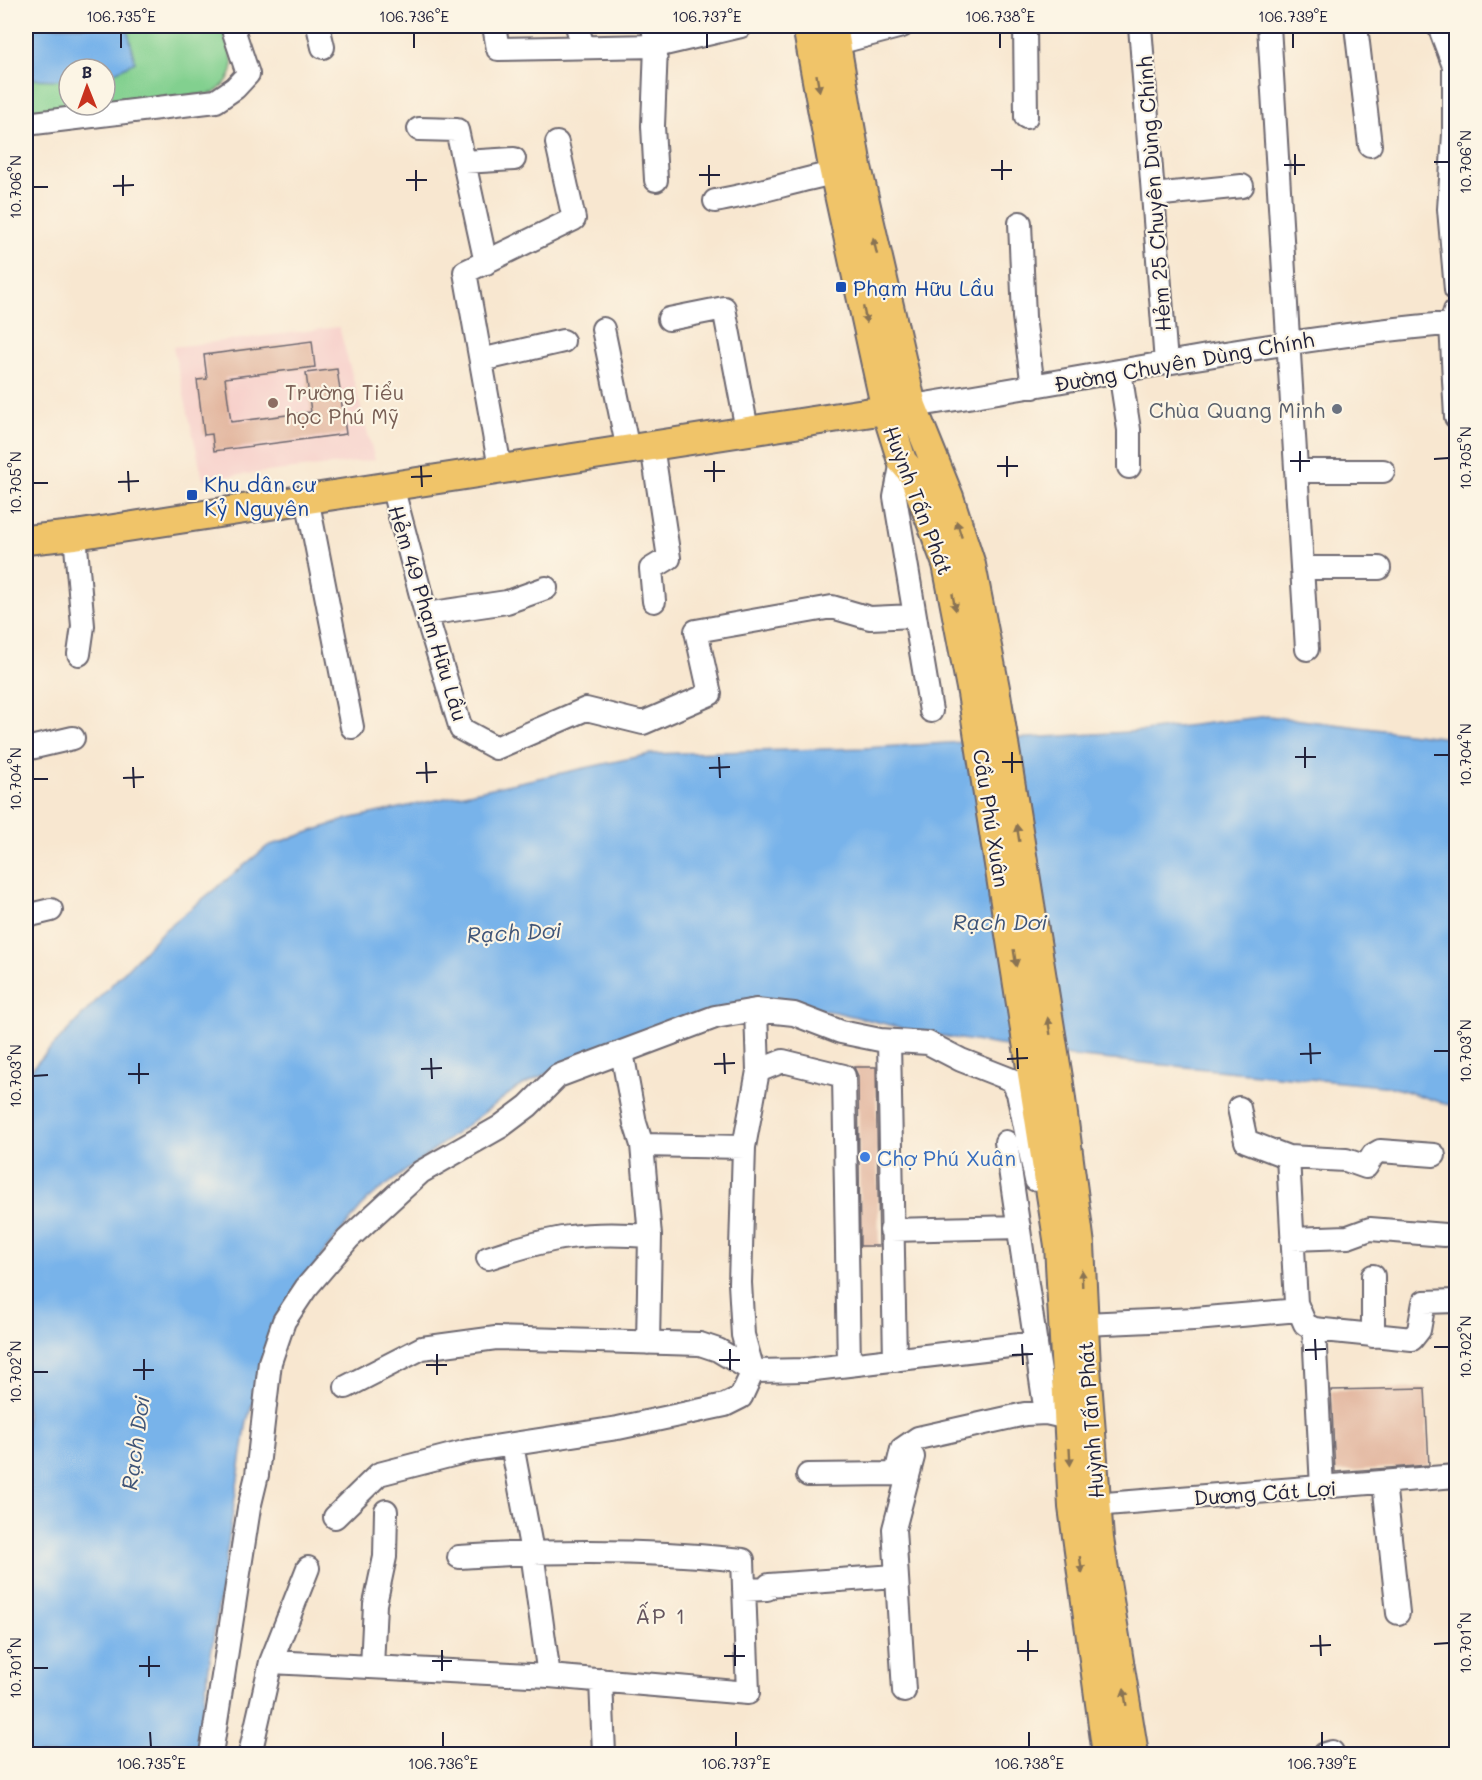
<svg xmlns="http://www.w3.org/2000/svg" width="1482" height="1780" font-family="Mali,sans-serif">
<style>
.built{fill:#f7d0cb}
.green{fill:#82d08f;stroke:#527965;stroke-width:1.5;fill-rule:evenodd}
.water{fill:#78b3ea;stroke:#4d6a92;stroke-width:1.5}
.building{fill:#e2b59e}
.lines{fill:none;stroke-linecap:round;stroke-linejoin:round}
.minor-casing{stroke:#6d676f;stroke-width:26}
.major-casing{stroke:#6d676f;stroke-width:32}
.minor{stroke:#fff;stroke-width:22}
.major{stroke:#f0c469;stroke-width:28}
.oneway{fill:#897352}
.ticks{fill:none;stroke:#22223b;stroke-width:2}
.transit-dot{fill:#1a4fb4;stroke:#fcf5e5;stroke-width:2}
.education-dot{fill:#8d6e63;stroke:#fcf5e5;stroke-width:2}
.worship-dot{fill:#6b7280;stroke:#fcf5e5;stroke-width:2}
.shop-dot{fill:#3f7fe0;stroke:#fcf5e5;stroke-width:2}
.labels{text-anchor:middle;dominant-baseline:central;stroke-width:4.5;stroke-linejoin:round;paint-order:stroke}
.street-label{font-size:21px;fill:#22223b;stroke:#fcf5e5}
.transit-label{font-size:21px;fill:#164399;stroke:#fcf5e5;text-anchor:start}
.education-label{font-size:21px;fill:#785e54;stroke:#fcf5e5;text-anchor:start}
.worship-label{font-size:21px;fill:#5b616d;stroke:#fcf5e5;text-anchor:end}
.shop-label{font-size:21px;fill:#366cbe;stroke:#fcf5e5;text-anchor:start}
.water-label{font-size:22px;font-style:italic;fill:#405578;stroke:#fcf5e5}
.neighbourhood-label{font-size:22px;letter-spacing:1.5px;fill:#65555e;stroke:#fcf5e5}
.neatline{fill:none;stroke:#22223b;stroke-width:2}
.ticks-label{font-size:15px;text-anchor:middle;fill:#22223b}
</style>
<rect width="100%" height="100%" fill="#fcf5e5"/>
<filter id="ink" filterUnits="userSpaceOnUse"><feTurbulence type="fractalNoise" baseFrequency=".0167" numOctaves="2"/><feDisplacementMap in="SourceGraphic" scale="12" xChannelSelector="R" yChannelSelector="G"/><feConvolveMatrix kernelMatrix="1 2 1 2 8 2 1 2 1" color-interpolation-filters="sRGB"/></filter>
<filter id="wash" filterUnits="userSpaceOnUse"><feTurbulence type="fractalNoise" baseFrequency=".008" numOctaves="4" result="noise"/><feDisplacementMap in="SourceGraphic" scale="24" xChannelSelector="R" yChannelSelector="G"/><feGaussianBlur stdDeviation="1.35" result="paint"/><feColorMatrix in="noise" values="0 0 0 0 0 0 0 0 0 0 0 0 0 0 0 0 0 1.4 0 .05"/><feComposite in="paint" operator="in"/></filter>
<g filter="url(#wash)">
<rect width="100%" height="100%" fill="#f8e7d0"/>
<path class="built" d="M339,327L375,460L203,479L173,347Z"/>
<path class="green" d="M26,26H222C231,55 244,72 214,93L26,115ZM69,69H105V105H69Z"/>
<path class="water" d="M26,26H127L135,62L105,77V69H69V83L62,80L26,79Z
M1268,716L1456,739V1107L1392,1087L1071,1056L928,1034L835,1012L765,1003L696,1015L603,1046L517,1088L368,1199L324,1252L277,1326L247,1421L204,1699L198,1754H26V1081L34,1066L162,932L268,846L348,819L650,754L865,748L1144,731Z"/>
<g id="blocks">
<path class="building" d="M312,341L315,367L225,378L231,422L311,412L306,373L337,369L346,434L214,451L212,434L204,435L197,380L207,379L204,355Z
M854,1067H876L879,1246H860L858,1076Z
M1425,1388L1429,1465L1335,1472L1331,1390Z"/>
</g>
</g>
<g filter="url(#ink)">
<use href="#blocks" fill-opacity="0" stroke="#6d676f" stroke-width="1.5"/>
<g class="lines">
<g class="minor-casing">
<path id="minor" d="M318,26L323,47
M494,26L498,49L656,46L741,26
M577,26L583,47
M653,26L656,46L653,126L656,180
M1025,26L1026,117
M1140,26L1166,363
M1269,26L1307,649
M1356,26L1370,145
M1439,26L1454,66V134L1449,209L1456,290
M837,43L902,26
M26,124L216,101L235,88L248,74L232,26
M419,129L457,130L486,263
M464,162L514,159
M1153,195L1242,186
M715,201C756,194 794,181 834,173
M1020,223L1024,317L1033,387
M1455,311L1451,324L1456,417
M669,319L724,308L747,430
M603,329L628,450
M481,360L563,341
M1120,371L1129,430V467
M912,406C1093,378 1273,339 1456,323
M652,446L669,558L651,569L654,601
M902,461L895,497L931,711
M500,468L465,272L574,219L557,143
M1296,471H1383
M392,486L426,614L461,729L496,748L586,709L643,723L710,694L696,631L832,607L870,618L914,616
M307,498L352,727
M75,535L83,626L79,654
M1302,568H1379
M426,614L507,602L546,588
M26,749L73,738
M26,916L51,910
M756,1010L758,1071
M889,1041L895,1360
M622,1052L635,1123L642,1145
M1239,1108L1246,1141L1288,1157
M1006,1142L1046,1413
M891,1230L1019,1227
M1292,1239L1348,1237L1370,1229L1445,1235
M488,1258C551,1237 583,1231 650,1236
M1373,1276V1336
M1084,1324L1195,1319L1299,1310
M1314,1329L1412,1339L1419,1330L1424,1302L1456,1301
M648,1343L650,1236L642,1145L744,1147
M346,1387L422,1348L496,1338L700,1344L718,1350L753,1371L806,1370L1036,1343
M512,1445L532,1552L549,1676
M808,1475L896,1474L902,1449L918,1438L1025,1414L1046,1413L1068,1418
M1384,1482L1398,1613
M1322,1488L1314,1329L1305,1324L1296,1303L1288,1157L1346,1160L1366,1167L1373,1155L1380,1151L1434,1155
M1081,1506L1456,1476
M335,1517L379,1474L468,1451L618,1428L725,1405L741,1397L753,1371L743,1335L740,1283L744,1147L758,1071L783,1061L844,1076L849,1365
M744,1590L767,1589L769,1585L895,1576
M271,1662L549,1676L748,1693L743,1560C648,1550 554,1550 459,1557
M372,1667L375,1604L385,1557L386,1511
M601,1680L604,1754
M904,1691L894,1529L913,1457
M211,1754L249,1508L257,1475L270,1362L284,1321L306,1288L348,1239L421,1172L500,1127L528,1106L558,1076L715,1017L756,1010L794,1014L841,1032L880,1040L928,1043L961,1060L1012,1080L1018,1093L1036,1180
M250,1754L271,1662L308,1568
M1325,1754L1332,1752"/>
</g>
<g class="major-casing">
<path id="major" d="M807,26L833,167L886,410L902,461L913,474L947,564L972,693L1059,1245L1073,1507L1107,1754
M833,26L857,167L912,406L949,497L971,565L995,688L1059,1084L1080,1245L1086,1367L1099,1539L1134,1754
M26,540L75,535L904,407"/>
</g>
<use href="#minor" class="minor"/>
<use href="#major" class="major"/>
</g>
<defs><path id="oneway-solid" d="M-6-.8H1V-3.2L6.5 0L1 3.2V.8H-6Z" transform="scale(1.5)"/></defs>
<g class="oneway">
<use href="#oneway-solid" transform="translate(818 83) rotate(80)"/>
<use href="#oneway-solid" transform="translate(875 246) rotate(-103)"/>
<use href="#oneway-solid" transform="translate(865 315) rotate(78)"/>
<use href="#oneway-solid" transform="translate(959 529) rotate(-108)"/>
<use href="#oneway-solid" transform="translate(954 602) rotate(79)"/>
<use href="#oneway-solid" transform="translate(1018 833) rotate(-99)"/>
<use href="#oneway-solid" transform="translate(1015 958) rotate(81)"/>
<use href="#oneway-solid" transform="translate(1049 1026) rotate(-99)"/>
<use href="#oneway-solid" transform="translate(1082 1278) rotate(-92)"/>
<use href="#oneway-solid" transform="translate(1070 1457) rotate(87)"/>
<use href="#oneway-solid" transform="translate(1081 1565) rotate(82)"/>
<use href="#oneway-solid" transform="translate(1125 1697) rotate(-99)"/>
</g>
</g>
<path class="ticks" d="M121,33V48M414,33V48M707,33V48M1000,33V48M1293,33V48M1295,154V175M1002,160V180M1434,162H1449M709,165V186M1284,165H1305M416,170V191M991,170H1012M123,175V196M699,175H720M406,180H427M113,186L134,185M33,187H48M1300,451V472M1007,456V477M1434,459L1449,458M714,461V482M1290,461H1310M421,466L422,487M997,466H1018M128,471L129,492M704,471H725M411,477L432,476M118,482L139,481M33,483H48M1305,747V768M1012,752V773M1434,755H1449M719,757L720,778M1295,757H1316M426,762L427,783M1002,762H1023M133,767L134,788M709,768L730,767M416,773L437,772M123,778L144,777M33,779H48M1310,1043L1311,1064M1017,1048L1018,1069M1434,1051H1449M724,1053L725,1074M1300,1054L1321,1053M431,1058L432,1079M1007,1059L1028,1058M139,1063V1084M714,1064L735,1063M421,1069L442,1068M128,1074H149M33,1076L48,1075M1315,1339L1316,1360M1022,1344L1023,1365M1434,1347H1449M730,1349V1370M1305,1350L1326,1349M437,1354V1375M1012,1355L1033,1354M144,1359V1380M719,1360H740M426,1365H447M133,1370H154M33,1372H48M1320,1635L1321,1656M1028,1640V1661M1434,1644L1449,1643M735,1645V1666M1310,1646L1331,1645M442,1650V1671M1017,1651H1038M149,1656V1677M724,1656H745M432,1661H452M139,1666H160M33,1668H48M150,1732L151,1747M443,1732V1747M736,1732V1747M1029,1732V1747M1322,1732V1747"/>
<g class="transit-dot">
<rect x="835" y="281" width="12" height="12" rx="3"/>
<rect x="186" y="489" width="12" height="12" rx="3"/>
</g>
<circle class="education-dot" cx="273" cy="403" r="6"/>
<circle class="worship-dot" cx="1337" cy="409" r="6"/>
<circle class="shop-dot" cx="865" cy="1157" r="6"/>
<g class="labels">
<g class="street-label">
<text transform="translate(1153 194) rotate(-94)">Hẻm 25 Chuyên Dùng Chính</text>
<text transform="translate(1184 361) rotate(-10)">Đường Chuyên Dùng Chính</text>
<text transform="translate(919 500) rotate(69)">Huỳnh Tấn Phát</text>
<text transform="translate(429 613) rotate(73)">Hẻm 49 Phạm Hữu Lầu</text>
<text transform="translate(992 818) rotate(81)">Cầu Phú Xuân</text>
<text transform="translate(1090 1420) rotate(-94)">Huỳnh Tấn Phát</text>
<text transform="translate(1265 1492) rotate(-4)">Dương Cát Lợi</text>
</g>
<g class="transit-label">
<text x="853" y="287">Phạm Hữu Lầu</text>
<text x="204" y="483">Khu dân cư<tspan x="204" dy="24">Kỷ Nguyên</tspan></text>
</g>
<g class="education-label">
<text x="285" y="391">Trường Tiểu<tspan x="285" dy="24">học Phú Mỹ</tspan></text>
</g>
<g class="worship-label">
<text x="1325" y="409">Chùa Quang Minh</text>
</g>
<g class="shop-label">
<text x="877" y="1157">Chợ Phú Xuân</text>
</g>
<g class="water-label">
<text x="1000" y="921">Rạch Dơi</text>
<text transform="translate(514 932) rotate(-3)">Rạch Dơi</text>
<text transform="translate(135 1443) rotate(-82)">Rạch Dơi</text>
</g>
<g class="neighbourhood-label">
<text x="661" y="1615">ẤP 1</text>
</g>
</g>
<rect width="1482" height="1780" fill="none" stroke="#fcf5e5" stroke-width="66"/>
<g transform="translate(87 87) rotate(359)"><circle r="28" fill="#fcf5e5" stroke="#a5a1a1" stroke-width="1.5"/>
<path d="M0-4.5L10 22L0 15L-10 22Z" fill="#c8321e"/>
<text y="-9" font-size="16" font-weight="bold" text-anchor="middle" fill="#22223b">B</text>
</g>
<rect x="33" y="33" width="1416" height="1714" class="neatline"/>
<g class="ticks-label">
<text x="121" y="22">106.735°E</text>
<text x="414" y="22">106.736°E</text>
<text x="707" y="22">106.737°E</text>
<text x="1000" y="22">106.738°E</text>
<text x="1293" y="22">106.739°E</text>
<text transform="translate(1466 162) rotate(-90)" y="5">10.706°N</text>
<text transform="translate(16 187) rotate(-90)" y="5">10.706°N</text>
<text transform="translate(1466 458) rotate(-90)" y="5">10.705°N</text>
<text transform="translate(16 483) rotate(-90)" y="5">10.705°N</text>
<text transform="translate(1466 755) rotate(-90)" y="5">10.704°N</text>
<text transform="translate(16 779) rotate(-90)" y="5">10.704°N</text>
<text transform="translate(1466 1051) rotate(-90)" y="5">10.703°N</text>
<text transform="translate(16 1076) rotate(-90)" y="5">10.703°N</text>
<text transform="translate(1466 1347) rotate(-90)" y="5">10.702°N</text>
<text transform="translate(16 1372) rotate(-90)" y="5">10.702°N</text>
<text transform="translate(1466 1643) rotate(-90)" y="5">10.701°N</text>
<text transform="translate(16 1668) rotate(-90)" y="5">10.701°N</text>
<text x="151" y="1769">106.735°E</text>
<text x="443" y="1769">106.736°E</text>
<text x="736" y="1769">106.737°E</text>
<text x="1029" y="1769">106.738°E</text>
<text x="1322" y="1769">106.739°E</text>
</g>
</svg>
